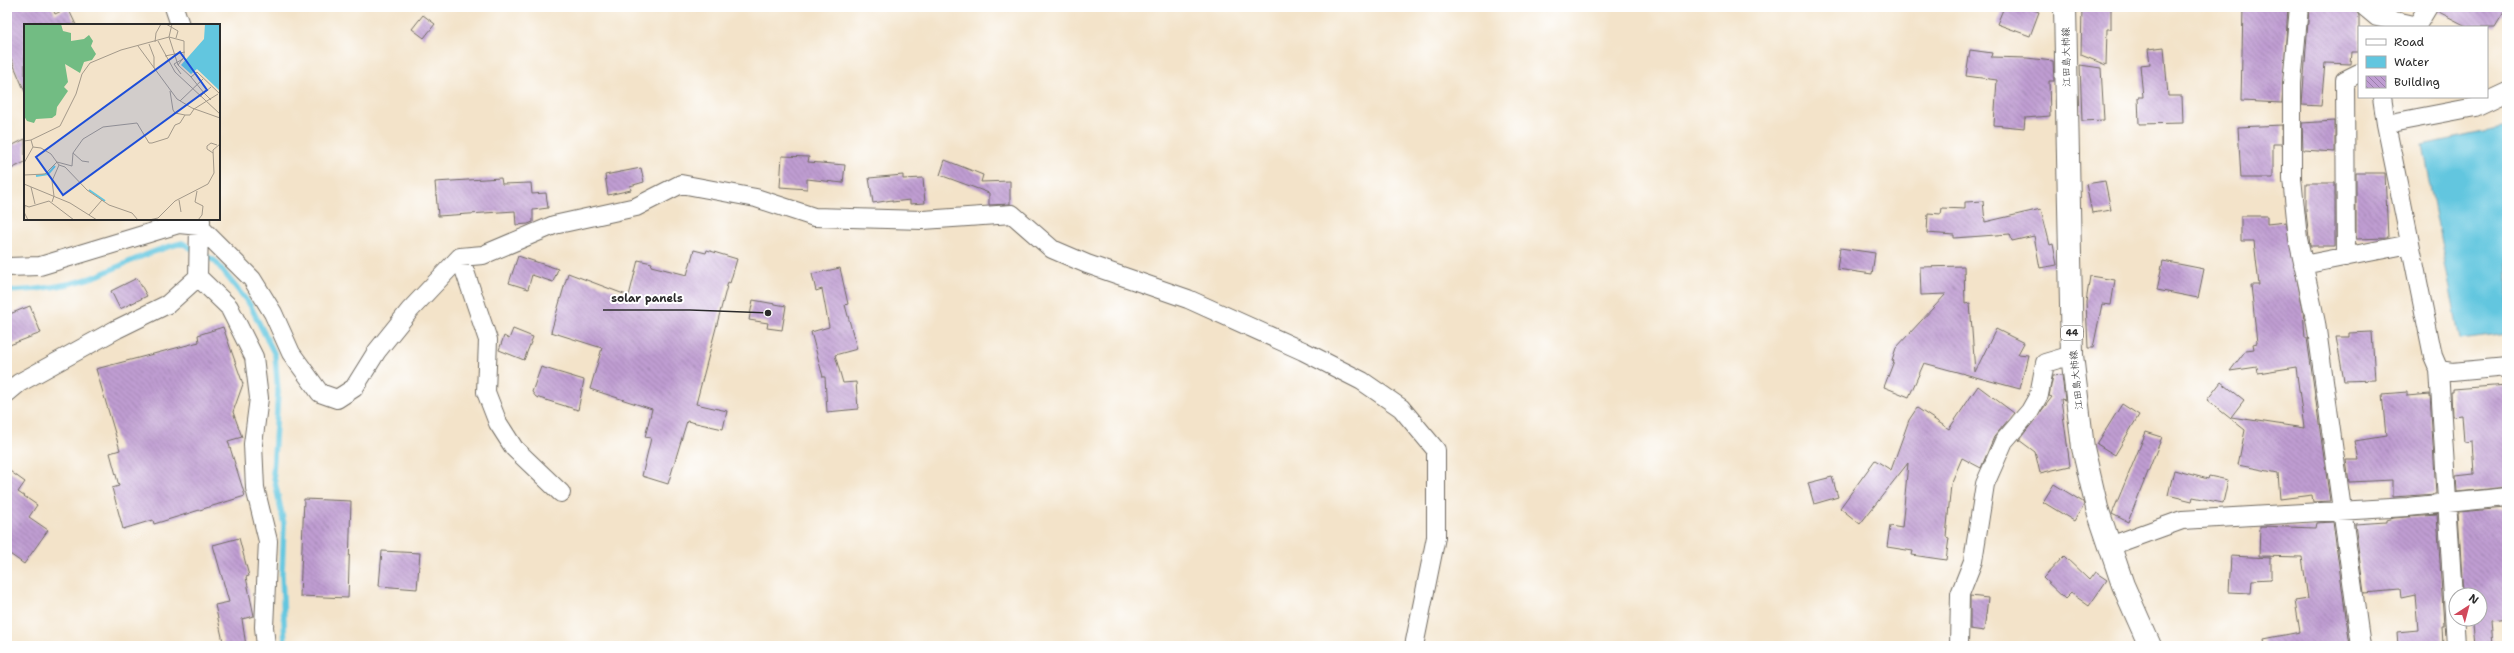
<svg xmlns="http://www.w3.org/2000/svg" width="2514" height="653" font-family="'Shantell Sans','Klee One',sans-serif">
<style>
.water{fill:#62c6df;stroke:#467885}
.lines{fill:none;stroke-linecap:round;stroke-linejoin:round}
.stream{stroke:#62c6df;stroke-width:5.5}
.building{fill:url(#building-back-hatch)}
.street-casing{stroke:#716b62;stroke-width:20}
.primary-casing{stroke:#716b62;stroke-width:24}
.street{stroke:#fff;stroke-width:18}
.primary{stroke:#fff;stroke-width:22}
.labels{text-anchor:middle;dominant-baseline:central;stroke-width:4;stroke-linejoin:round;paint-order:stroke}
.shield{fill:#fff;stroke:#6b6b6b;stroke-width:1}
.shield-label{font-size:9px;font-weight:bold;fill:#2b2b2b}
.street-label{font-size:10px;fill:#2b2b2b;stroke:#fff}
.inset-river{fill:none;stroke:#62c6df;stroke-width:2}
.inset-road{fill:none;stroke:#a3998a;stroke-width:1}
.view{fill:#1d4ed8;fill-opacity:0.15;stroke:#1d4ed8;stroke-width:2}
.inset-edge{fill:none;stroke:#2b2b2b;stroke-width:2}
.leader{fill:none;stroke:#2b2b2b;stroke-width:1.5}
.callout-dot{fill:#2b2b2b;stroke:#fff;stroke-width:1.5}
.callout-label{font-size:11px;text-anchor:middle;font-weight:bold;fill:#2b2b2b;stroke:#fff;stroke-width:4;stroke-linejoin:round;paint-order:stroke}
</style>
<defs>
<pattern id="building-back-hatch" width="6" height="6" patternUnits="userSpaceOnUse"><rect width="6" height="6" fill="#bf9dd2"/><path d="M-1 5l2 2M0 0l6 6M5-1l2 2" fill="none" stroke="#9b80ab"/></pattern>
</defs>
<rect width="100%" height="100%" fill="#fff"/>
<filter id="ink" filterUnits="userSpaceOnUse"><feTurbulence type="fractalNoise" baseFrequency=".025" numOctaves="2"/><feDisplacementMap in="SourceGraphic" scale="8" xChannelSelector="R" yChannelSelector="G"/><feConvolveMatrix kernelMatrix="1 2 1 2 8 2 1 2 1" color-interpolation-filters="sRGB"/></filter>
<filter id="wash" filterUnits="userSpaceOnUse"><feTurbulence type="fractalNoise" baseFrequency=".012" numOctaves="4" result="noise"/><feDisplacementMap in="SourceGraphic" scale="16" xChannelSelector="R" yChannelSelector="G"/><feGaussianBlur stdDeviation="0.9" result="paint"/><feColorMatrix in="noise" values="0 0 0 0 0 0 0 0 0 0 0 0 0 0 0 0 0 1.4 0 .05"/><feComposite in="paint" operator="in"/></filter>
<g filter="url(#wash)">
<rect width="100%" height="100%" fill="#f3e3c9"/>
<path class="water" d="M2507,127V334L2460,340L2422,145Z"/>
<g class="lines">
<path class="stream" d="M7,291C38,290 70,286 99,275C127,263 153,250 182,243L215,261L250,305L275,355L278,392L273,473L284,524L282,574L285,646"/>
</g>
<g id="blocks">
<path class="building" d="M7,7H52L55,14L68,8L76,25H25V92L7,49Z
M2004,7H2027L2039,12L2030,36L1997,24Z
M2082,7H2111V29H2107L2106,65L2081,55Z
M2243,7H2288L2282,103L2241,101Z
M2309,7H2355L2359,16V52H2352L2351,64L2325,63L2321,106L2302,105Z
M2438,7H2507L2495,27H2468L2437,11Z
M423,15L435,24L424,38L412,29Z
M2164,47L2168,96H2182L2183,123L2139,124L2138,97H2143L2140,65L2150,64L2148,49Z
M1970,50L1992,53L1991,57L2027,58L2053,61L2054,81H2049L2050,116L2025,118L2024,128L1994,125L1997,80L1966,76Z
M2080,65L2101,68L2104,120L2082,121Z
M2335,121V152L2303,150L2302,123Z
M2282,125V144H2273V178H2241L2238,127Z
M25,139V162L7,171V148Z
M782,156L809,157L808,162L845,165L843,183L807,179V189L780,187Z
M945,160L983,175L981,182L1010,181V204L989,205V193L940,175Z
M641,168L644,182L630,186L631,190L608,195L605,175Z
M2356,173H2385L2388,238L2356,239Z
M903,175V179L923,178L925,203L910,204V200L892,202V200L873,203L869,178Z
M501,178L502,184L531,183L532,194L546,193L548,208L533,210V222L528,224L516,225L515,211L438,216L435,182Z
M2105,181L2111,210L2092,213L2086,184Z
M2306,183H2335V246H2310L2306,212Z
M1983,201L1985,222L2041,209L2050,245L2053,244L2057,265L2040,268L2034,236L2012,241L2010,234L1954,238V235L1927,233L1928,213L1941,214L1942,208L1965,209V202Z
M2241,216H2267V224L2286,222L2303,310L2305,338H2307L2330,501L2313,502L2312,495L2280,499L2278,473L2238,465L2245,430L2207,400L2221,382L2244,400L2231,417L2304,428L2296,367L2258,373L2257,367L2230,371L2246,350L2254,349L2253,344L2257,343L2251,285H2259L2254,241H2241Z
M1840,248L1875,253L1872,274L1837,269Z
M694,250L706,253L707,250L737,259L730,283L728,282L696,404L727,411L723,429L687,421L668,484L642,476L651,438L645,437L652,409L590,389L602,348L551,332L568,273L629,296L638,260L652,263L651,266L687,275Z
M518,256L558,269L553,282L532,275L528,289L509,283Z
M2163,261L2204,269L2198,298L2157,290Z
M1964,266L1965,304L1970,303L1975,372L1996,329L2024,343L2018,354L2028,355L2020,389L1924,363L1909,397L1884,387L1894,361L1892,360L1896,348L1946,294L1921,295L1920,267Z
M840,268L848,304L845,305L857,349L835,355L843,383L856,382L858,409L827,412L825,377H823L811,332L829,327L822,289L816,291L812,274Z
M2090,276L2115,280L2111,305L2102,304L2093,348H2088L2086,302Z
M137,278L147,296L120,309L111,291Z
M753,300L786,306L782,330L767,328L768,323L749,320Z
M30,306L41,333L7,346V315Z
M223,327L243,384L233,412L242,437L228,441L245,496L154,524L153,520L123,529L112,488L119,486L110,453L120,450L96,369L199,342L198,335Z
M513,329L533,337L524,360L499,350L504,336L509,339Z
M2372,332L2375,380L2344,381L2336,337H2349V333Z
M541,367L584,380L578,410L536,397L532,392Z
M2062,375L2065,400L2061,399L2070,466L2040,473L2035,452L2019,440L2052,397L2049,396L2053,376Z
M2507,385V487L2457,492L2456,476L2474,474L2472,441L2464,442L2462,415L2452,416L2451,392H2453V389Z
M1978,386L2014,413L1994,437L1981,468L1962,458L1951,484L1946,537L1949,538L1946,560L1912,555L1913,551L1887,547L1890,526L1902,528L1908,463L1860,524L1840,508L1875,460L1891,470L1909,420L1917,408L1949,429Z
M2407,392V396L2430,394L2436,494L2393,497V480L2349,482L2346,460H2359L2355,441L2386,436L2382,394Z
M2122,404L2139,415L2115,455L2097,444Z
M2146,432L2162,437L2128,522L2112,514Z
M7,469L25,482L18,492L37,505L29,517L48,530L24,564L7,552Z
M2174,470L2208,479L2209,476L2228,480L2223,503L2193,497L2192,501L2168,495Z
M1832,477L1838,497L1814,504L1808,483Z
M2054,484L2083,502L2084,505L2074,521L2043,502Z
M304,499L351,501L348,598L300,596Z
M2507,508V619L2491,621L2493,646H2475L2473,624H2465V619H2480V595H2463L2458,512Z
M2437,515L2444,626H2442L2443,646H2398L2397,632L2418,630L2415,595L2401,598L2400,590L2364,593L2355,524L2386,522V520L2393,518Z
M2333,522L2350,646H2265L2264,639L2300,632L2295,601L2308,599L2302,557L2259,556L2260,526L2315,528L2316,523Z
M239,538L249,576L246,577L254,616L242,619L246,646H224L215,605L229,602L213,545Z
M382,551L420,553L417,589L379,586Z
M2064,556L2089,580L2095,572L2107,580L2089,606L2071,593L2065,599L2043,578Z
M2231,556L2271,558V579L2252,580L2251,593L2229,592Z
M1970,596L1988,598L1984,631L1970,629Z"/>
</g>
</g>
<g filter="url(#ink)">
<use href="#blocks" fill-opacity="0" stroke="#716b62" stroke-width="1"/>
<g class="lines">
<g class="street-casing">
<path id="street" d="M174,7L180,25
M2299,7L2292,83V178L2298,239L2316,323L2361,646
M2365,7L2377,17L2417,26
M2416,27L2428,7
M2382,97L2386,124L2475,107L2507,92
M2386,124L2433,356L2439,370L2452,372L2507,367
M460,257L488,340L486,392L498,423L514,448L561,493
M2346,257L2345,80L2359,73
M2303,265L2410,244
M7,267L40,266L179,224L199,226L252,279L273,313L291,353L320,393L337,399L354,388L377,351L410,310L460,257L483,255L554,225L636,207L681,184L756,198L814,217L923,220L1012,214L1052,249L1087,264L1188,299L1303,351L1362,381L1401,408L1436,450V537L1414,646
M198,277L229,307L254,357L259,398L253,444L255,488L268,541L264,627L266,646
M2439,370L2456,646
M7,393L19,383L117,329L168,304L198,277L199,226L201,221
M2110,546L2182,520L2408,507L2507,497
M1959,646L1960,594L1973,561L1985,484L2004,441L2030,411L2039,395L2045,363L2072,355"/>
</g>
<g class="primary-casing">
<path id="primary" d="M2065,7L2072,355L2083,448L2097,508L2123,585L2150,646"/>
</g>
<use href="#street" class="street"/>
<use href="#primary" class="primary"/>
</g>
</g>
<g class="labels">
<rect class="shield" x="2061" y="326" width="22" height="14" rx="3"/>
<g class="shield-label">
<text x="2072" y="333">44</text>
</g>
<g class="street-label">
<text transform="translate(2066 57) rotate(-91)">江田島大柿線</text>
<text transform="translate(2076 380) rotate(-96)">江田島大柿線</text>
</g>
</g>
<g transform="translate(24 24)">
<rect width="196" height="196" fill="#f3e3c9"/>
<path d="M0,0H37L39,7L47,9V17L60,15L65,11L69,17L67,22L72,30L68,36L60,38L56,49L41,40L44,58L40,63L44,67L33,83L32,91L28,94L12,95L10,99L3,97L0,92Z" fill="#72bc83"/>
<path d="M181,0H196V67L173,45L167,50L157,41L180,15Z" fill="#62c6df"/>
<path class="inset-river" d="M12,152L24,150L31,142M65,166L81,177"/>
<path class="inset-road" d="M142,0L154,7L152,14M145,13L160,17V33L154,41ZM134,17L151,48L196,90M131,18L132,9L137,0M125,20L130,33V44M114,22L153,75L168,84L196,94M141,32L161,28M154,41L167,53L173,48L196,70M157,50L150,40L159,35M167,53L180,69L176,73M146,67L149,86L151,89L161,91H166L170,85L194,70M187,76L180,69L187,63M156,77L179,55M0,117L7,116L36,102L52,70L58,50L66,39L97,26L145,13L148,0M9,123L17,124L27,130L35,141L41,143L63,166L85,181L108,189L114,196M49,129L58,137L65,138M189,129L183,125V122L187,119L193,121M33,138L48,142L49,129L59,115L79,103L113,99L125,119H128L144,114L151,101L156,99L161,91M0,139L9,123L7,116M0,151L21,150L33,138M0,160L46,179L73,196M7,163L11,180M173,167L171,178L179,182L178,191L174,196M155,176L157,188M28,178L30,172L28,157L35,141M0,181L5,183L25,177L50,196M1,182L0,188L4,196M65,191L78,176M125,196L134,194L151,177L184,160L190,149L189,126L196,120"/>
<path class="view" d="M156,28L183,66L39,171L12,133Z"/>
<rect width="196" height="196" class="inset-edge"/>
</g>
<path class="leader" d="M768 313L690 310H603"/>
<circle class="callout-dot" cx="768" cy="313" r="4"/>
<g class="callout-label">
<text x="647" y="302">solar panels</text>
</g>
<rect width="2514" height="653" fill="none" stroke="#fff" stroke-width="24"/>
<rect x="2358" y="26" width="130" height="72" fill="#ffffff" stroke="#aaaaaa"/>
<rect x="2366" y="39" width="20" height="6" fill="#ffffff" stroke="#aaaaaa"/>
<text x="2394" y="46" font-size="12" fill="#2b2b2b">Road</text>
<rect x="2366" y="56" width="20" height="12" fill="#62c6df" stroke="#aaaaaa"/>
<text x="2394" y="66" font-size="12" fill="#2b2b2b">Water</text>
<rect x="2366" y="76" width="20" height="12" fill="url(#building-back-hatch)" stroke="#aaaaaa"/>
<text x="2394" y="86" font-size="12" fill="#2b2b2b">Building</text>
<g transform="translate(2468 607) rotate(36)"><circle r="19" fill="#ffffff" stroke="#aaaaaa"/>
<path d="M0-3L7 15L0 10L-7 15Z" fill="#d1495b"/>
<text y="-6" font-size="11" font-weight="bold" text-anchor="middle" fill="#2b2b2b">N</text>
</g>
</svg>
